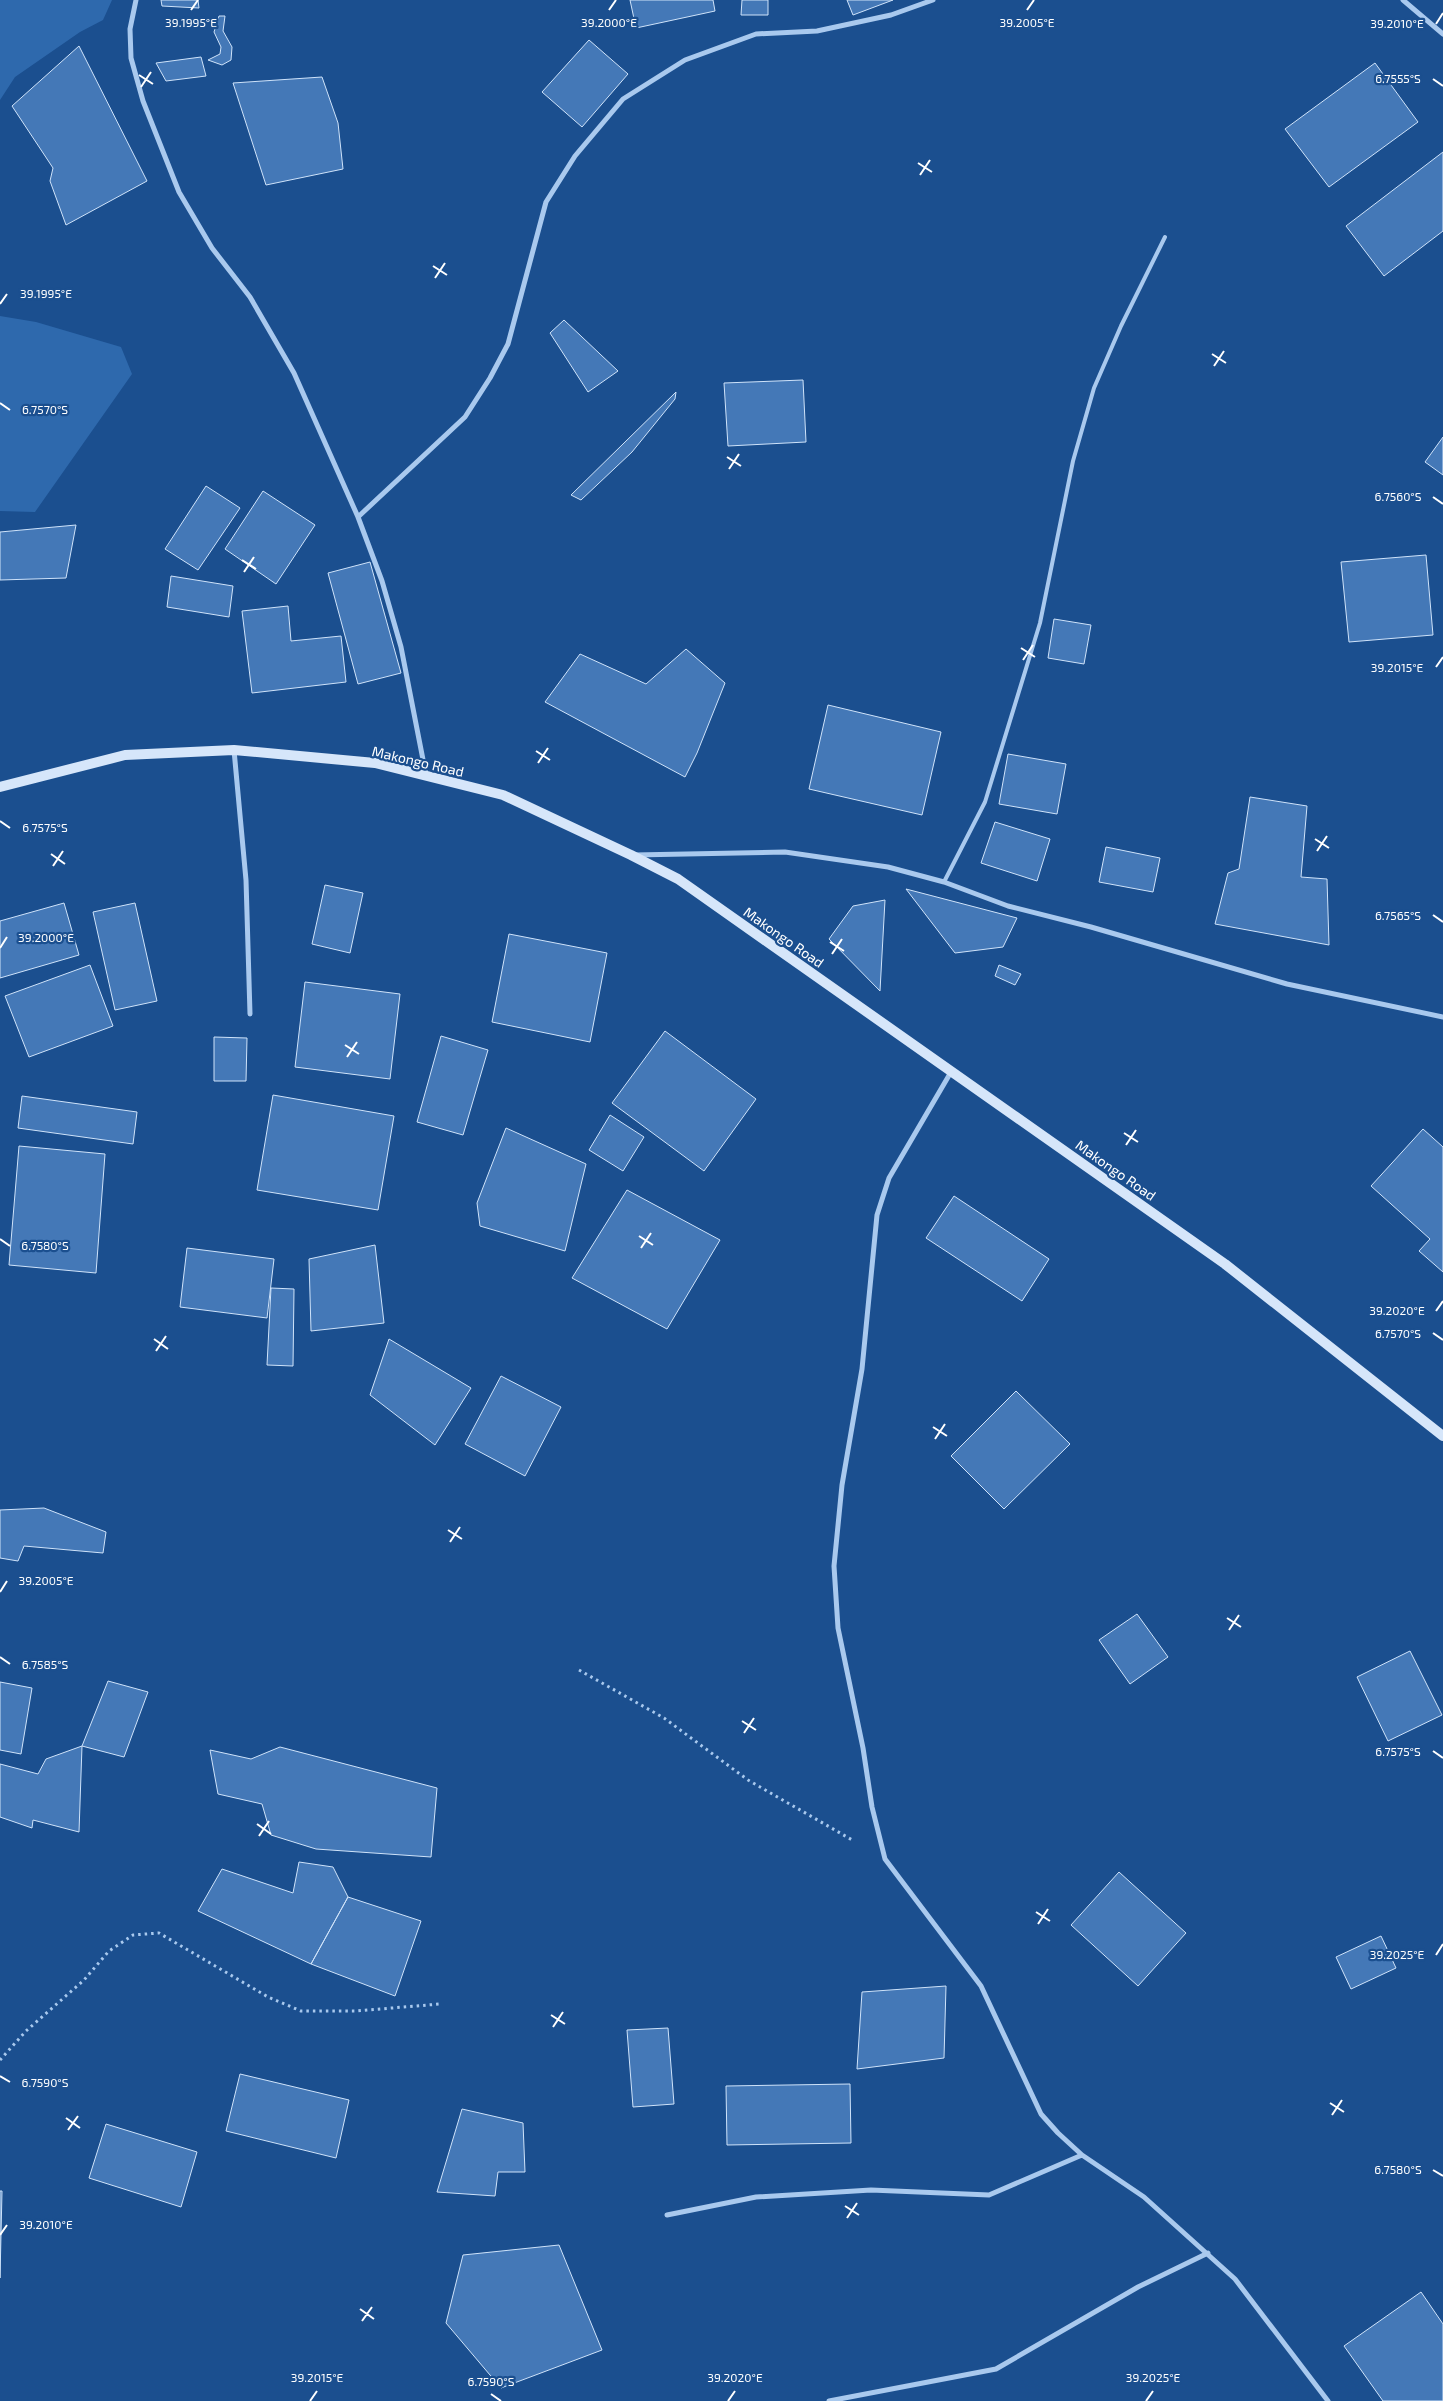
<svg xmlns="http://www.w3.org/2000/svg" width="1443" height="2401" font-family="'Exo 2',sans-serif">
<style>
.green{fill:#2e69ad}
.building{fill:#4478b7;stroke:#cfe3fa}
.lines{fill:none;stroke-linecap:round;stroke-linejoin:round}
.path{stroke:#a9c9ee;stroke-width:3;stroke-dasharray:2.5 4;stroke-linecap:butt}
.lane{stroke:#a9c9ee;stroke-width:4}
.street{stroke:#a9c9ee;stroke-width:5}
.secondary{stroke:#d6e6fa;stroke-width:10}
.ticks{fill:none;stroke:#fff;stroke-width:2}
.labels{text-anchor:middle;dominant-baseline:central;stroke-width:4.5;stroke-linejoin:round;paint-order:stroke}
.street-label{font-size:14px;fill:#fff;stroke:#1b4f8f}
.ticks-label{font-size:12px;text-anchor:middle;fill:#fff;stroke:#1b4f8f;stroke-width:4.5;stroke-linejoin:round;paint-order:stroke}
</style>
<rect width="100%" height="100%" fill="#1b4f8f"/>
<path class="green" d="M0,0H112L103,20L80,32L15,77L0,100Z
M0,316L36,322L121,347L132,374L35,512L0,511Z"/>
<path class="building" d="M161,0H198L199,8L162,6Z
M630,0H713L715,11L636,28Z
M742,0H768V15H741Z
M847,0H893L853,15Z
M219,16H225L223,31L232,47L231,60L222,65L208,60L220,54L221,47L214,32Z
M589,40L628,74L582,127L542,92Z
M79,46L147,181L66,225L50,181L53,168L12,106Z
M201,57L206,76L166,81L156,63Z
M1375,63L1418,122L1329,187L1285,129Z
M322,77L338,123L343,169L266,185L233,83Z
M1443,152V231L1384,276L1346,226Z
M564,320L618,371L588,392L550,333Z
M803,380L806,442L728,446L724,383Z
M676,392L675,399L632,452L581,500L571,495Z
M1443,437V475L1425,462Z
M206,486L240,508L198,570L165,549Z
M263,491L315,525L276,584L225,549Z
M76,525L66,578L0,580V532Z
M1426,555L1433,635L1349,642L1341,562Z
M370,562L401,673L358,684L328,573Z
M171,576L233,586L229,617L167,607Z
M288,606L291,641L341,636L346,682L252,693L242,611Z
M1054,619L1091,625L1084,664L1048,658Z
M686,649L725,683L697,753L685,777L545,702L580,654L646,684Z
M828,705L941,732L922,815L809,789Z
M1008,754L1066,764L1057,814L999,804Z
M1250,797L1307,806L1301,877L1327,879L1329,945L1215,924L1228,873L1239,869Z
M995,822L1050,839L1037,881L981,863Z
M1106,847L1160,858L1153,892L1099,882Z
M325,885L363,893L350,953L312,944Z
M906,889L1017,918L1003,947L955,953Z
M885,900L880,991L829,939L853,906Z
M64,903L79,955L0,978V921Z
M135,903L157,1001L115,1010L93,912Z
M509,934L607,953L590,1042L492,1022Z
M90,965L113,1026L29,1057L5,996Z
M999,965L1021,974L1015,985L995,976Z
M305,982L400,994L390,1079L295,1067Z
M665,1031L756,1099L704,1171L612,1103Z
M441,1036L488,1050L463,1135L417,1122Z
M214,1037L247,1038L246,1081H214Z
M273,1095L394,1116L378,1210L257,1190Z
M22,1096L137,1112L133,1144L18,1128Z
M610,1115L644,1137L623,1171L589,1150Z
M506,1128L586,1164L565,1251L480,1226L477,1203Z
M1423,1129L1443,1147V1272L1419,1251L1430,1239L1371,1186Z
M19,1146L105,1154L96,1273L9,1265Z
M627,1190L720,1240L667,1329L572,1278Z
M954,1196L1049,1259L1022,1301L926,1238Z
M375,1245L384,1323L311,1331L309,1259Z
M187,1248L274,1259L267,1318L180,1307Z
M271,1288L294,1289L293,1366L267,1365Z
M389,1339L471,1388L435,1445L370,1395Z
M501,1376L561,1407L525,1476L465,1444Z
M1016,1391L1070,1444L1004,1509L951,1456Z
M44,1508L106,1532L103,1553L24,1546L18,1561L0,1558V1510Z
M1137,1614L1168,1657L1130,1684L1099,1640Z
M1410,1651L1442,1715L1388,1741L1357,1677Z
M108,1681L148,1692L124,1757L82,1746Z
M0,1682L32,1688L21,1754L0,1750Z
M82,1746L79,1832L33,1820L32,1828L0,1817V1764L38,1774L46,1759Z
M280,1747L437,1788L431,1857L316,1849L271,1835L262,1804L218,1794L210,1750L251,1759Z
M299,1862L333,1867L348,1897L311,1964L198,1911L222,1869L293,1893Z
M1119,1872L1186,1933L1138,1986L1071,1925Z
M348,1897L421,1921L395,1996L311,1964Z
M1381,1936L1396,1968L1351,1989L1336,1957Z
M946,1986L944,2058L857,2069L862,1992Z
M668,2028L674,2104L633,2107L627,2030Z
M240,2074L349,2100L336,2158L226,2131Z
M850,2084L851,2143L727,2145L726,2086Z
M462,2109L523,2123L525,2172H498L495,2196L437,2192Z
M106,2124L197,2152L181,2207L89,2178Z
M0,2191H2L0,2278Z
M559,2245L602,2350L501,2388L446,2323L463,2255Z
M1421,2292L1443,2324V2401H1383L1344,2346Z"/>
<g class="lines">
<path class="path" d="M579,1670L664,1718L748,1780L854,1841
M0,2060L26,2031L84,1980L109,1951L133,1935L159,1933L268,1997L301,2011H356L440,2004"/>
<path class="lane" d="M944,882L985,802L1040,623L1073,461L1094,388L1121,326L1165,237"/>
<path class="street" d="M136,0L130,29L131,58L143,101L179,192L212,248L250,297L294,373L358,517L382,581L401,647L426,775
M1403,0L1443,34
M358,517L465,417L490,378L508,344L546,202L575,156L623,99L685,60L756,34L817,31L891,15L933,0
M234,750L246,880L250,1014
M634,855L785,852L888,867L944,882L1008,906L1091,927L1287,984L1443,1017
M951,1072L889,1178L877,1215L862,1369L842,1485L834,1566L838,1628L863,1748L872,1807L885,1859L981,1986L1041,2114L1058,2133L1082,2155L1144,2197L1235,2279L1328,2401
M667,2215L756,2197L871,2190L989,2195L1082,2155
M829,2401L996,2369L1138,2287L1208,2253"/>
<path class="secondary" d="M0,787L125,755L234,750L375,763L503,795L631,855L678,879L1225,1264L1443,1436"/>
</g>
<path class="ticks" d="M191,10L198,0M609,10L616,0M1027,10L1034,0M1436,24L1443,13M139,75L153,84M1433,79L1443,86M141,87L151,72M918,163L932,172M920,175L930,160M433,266L447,275M435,278L445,263M0,304L7,294M1212,354L1226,363M1214,366L1224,351M0,403L10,410M727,457L741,466M729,469L739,454M1433,497L1443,504M242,560L256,569M244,572L254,557M1021,648L1035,657M1023,660L1033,645M1436,667L1443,657M536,751L550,760M538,763L548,748M0,821L10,828M1315,839L1329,848M1317,851L1327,836M51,854L65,864M53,866L63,851M1433,915L1443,922M830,942L844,951M0,948L7,937M832,954L842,939M345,1045L359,1054M347,1057L357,1042M1124,1133L1138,1142M1126,1145L1136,1130M639,1236L653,1245M0,1239L10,1246M641,1248L651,1233M1436,1311L1443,1301M1433,1333L1443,1340M154,1339L168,1349M156,1351L166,1336M933,1427L947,1436M935,1439L945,1424M448,1530L462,1539M450,1542L460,1527M0,1592L7,1581M1227,1618L1241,1627M1229,1630L1239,1615M0,1657L10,1664M742,1721L756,1730M744,1733L754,1718M1433,1751L1443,1758M257,1824L271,1834M259,1836L269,1821M1036,1912L1050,1921M1038,1924L1048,1909M1436,1955L1443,1944M551,2015L565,2024M553,2027L563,2012M0,2076L10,2082M1330,2103L1344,2112M1332,2115L1342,2100M66,2118L80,2128M68,2130L78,2116M1433,2170L1443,2176M845,2206L859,2215M847,2218L857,2203M0,2235L7,2225M360,2309L374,2319M362,2321L372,2307M491,2394L501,2401M310,2401L317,2391M728,2401L735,2391M1146,2401L1153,2391"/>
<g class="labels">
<g class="street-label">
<text transform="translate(418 761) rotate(13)">Makongo Road</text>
<text transform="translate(784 937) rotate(35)">Makongo Road</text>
<text transform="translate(1116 1170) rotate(35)">Makongo Road</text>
</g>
</g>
<g class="ticks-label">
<text x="191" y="27">39.1995°E</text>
<text x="609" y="27">39.2000°E</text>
<text x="1027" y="27">39.2005°E</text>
<text x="1397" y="28">39.2010°E</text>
<text x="1398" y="83">6.7555°S</text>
<text x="46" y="298">39.1995°E</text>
<text x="45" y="414">6.7570°S</text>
<text x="1398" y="501">6.7560°S</text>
<text x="1397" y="672">39.2015°E</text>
<text x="45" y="832">6.7575°S</text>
<text x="1398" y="920">6.7565°S</text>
<text x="46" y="942">39.2000°E</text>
<text x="45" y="1250">6.7580°S</text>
<text x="1397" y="1315">39.2020°E</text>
<text x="1398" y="1338">6.7570°S</text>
<text x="46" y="1585">39.2005°E</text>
<text x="45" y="1669">6.7585°S</text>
<text x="1398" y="1756">6.7575°S</text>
<text x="1397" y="1959">39.2025°E</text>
<text x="45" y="2087">6.7590°S</text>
<text x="1398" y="2174">6.7580°S</text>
<text x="46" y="2229">39.2010°E</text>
<text x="317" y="2382">39.2015°E</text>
<text x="735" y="2382">39.2020°E</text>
<text x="1153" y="2382">39.2025°E</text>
<text x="491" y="2386">6.7590°S</text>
</g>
</svg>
